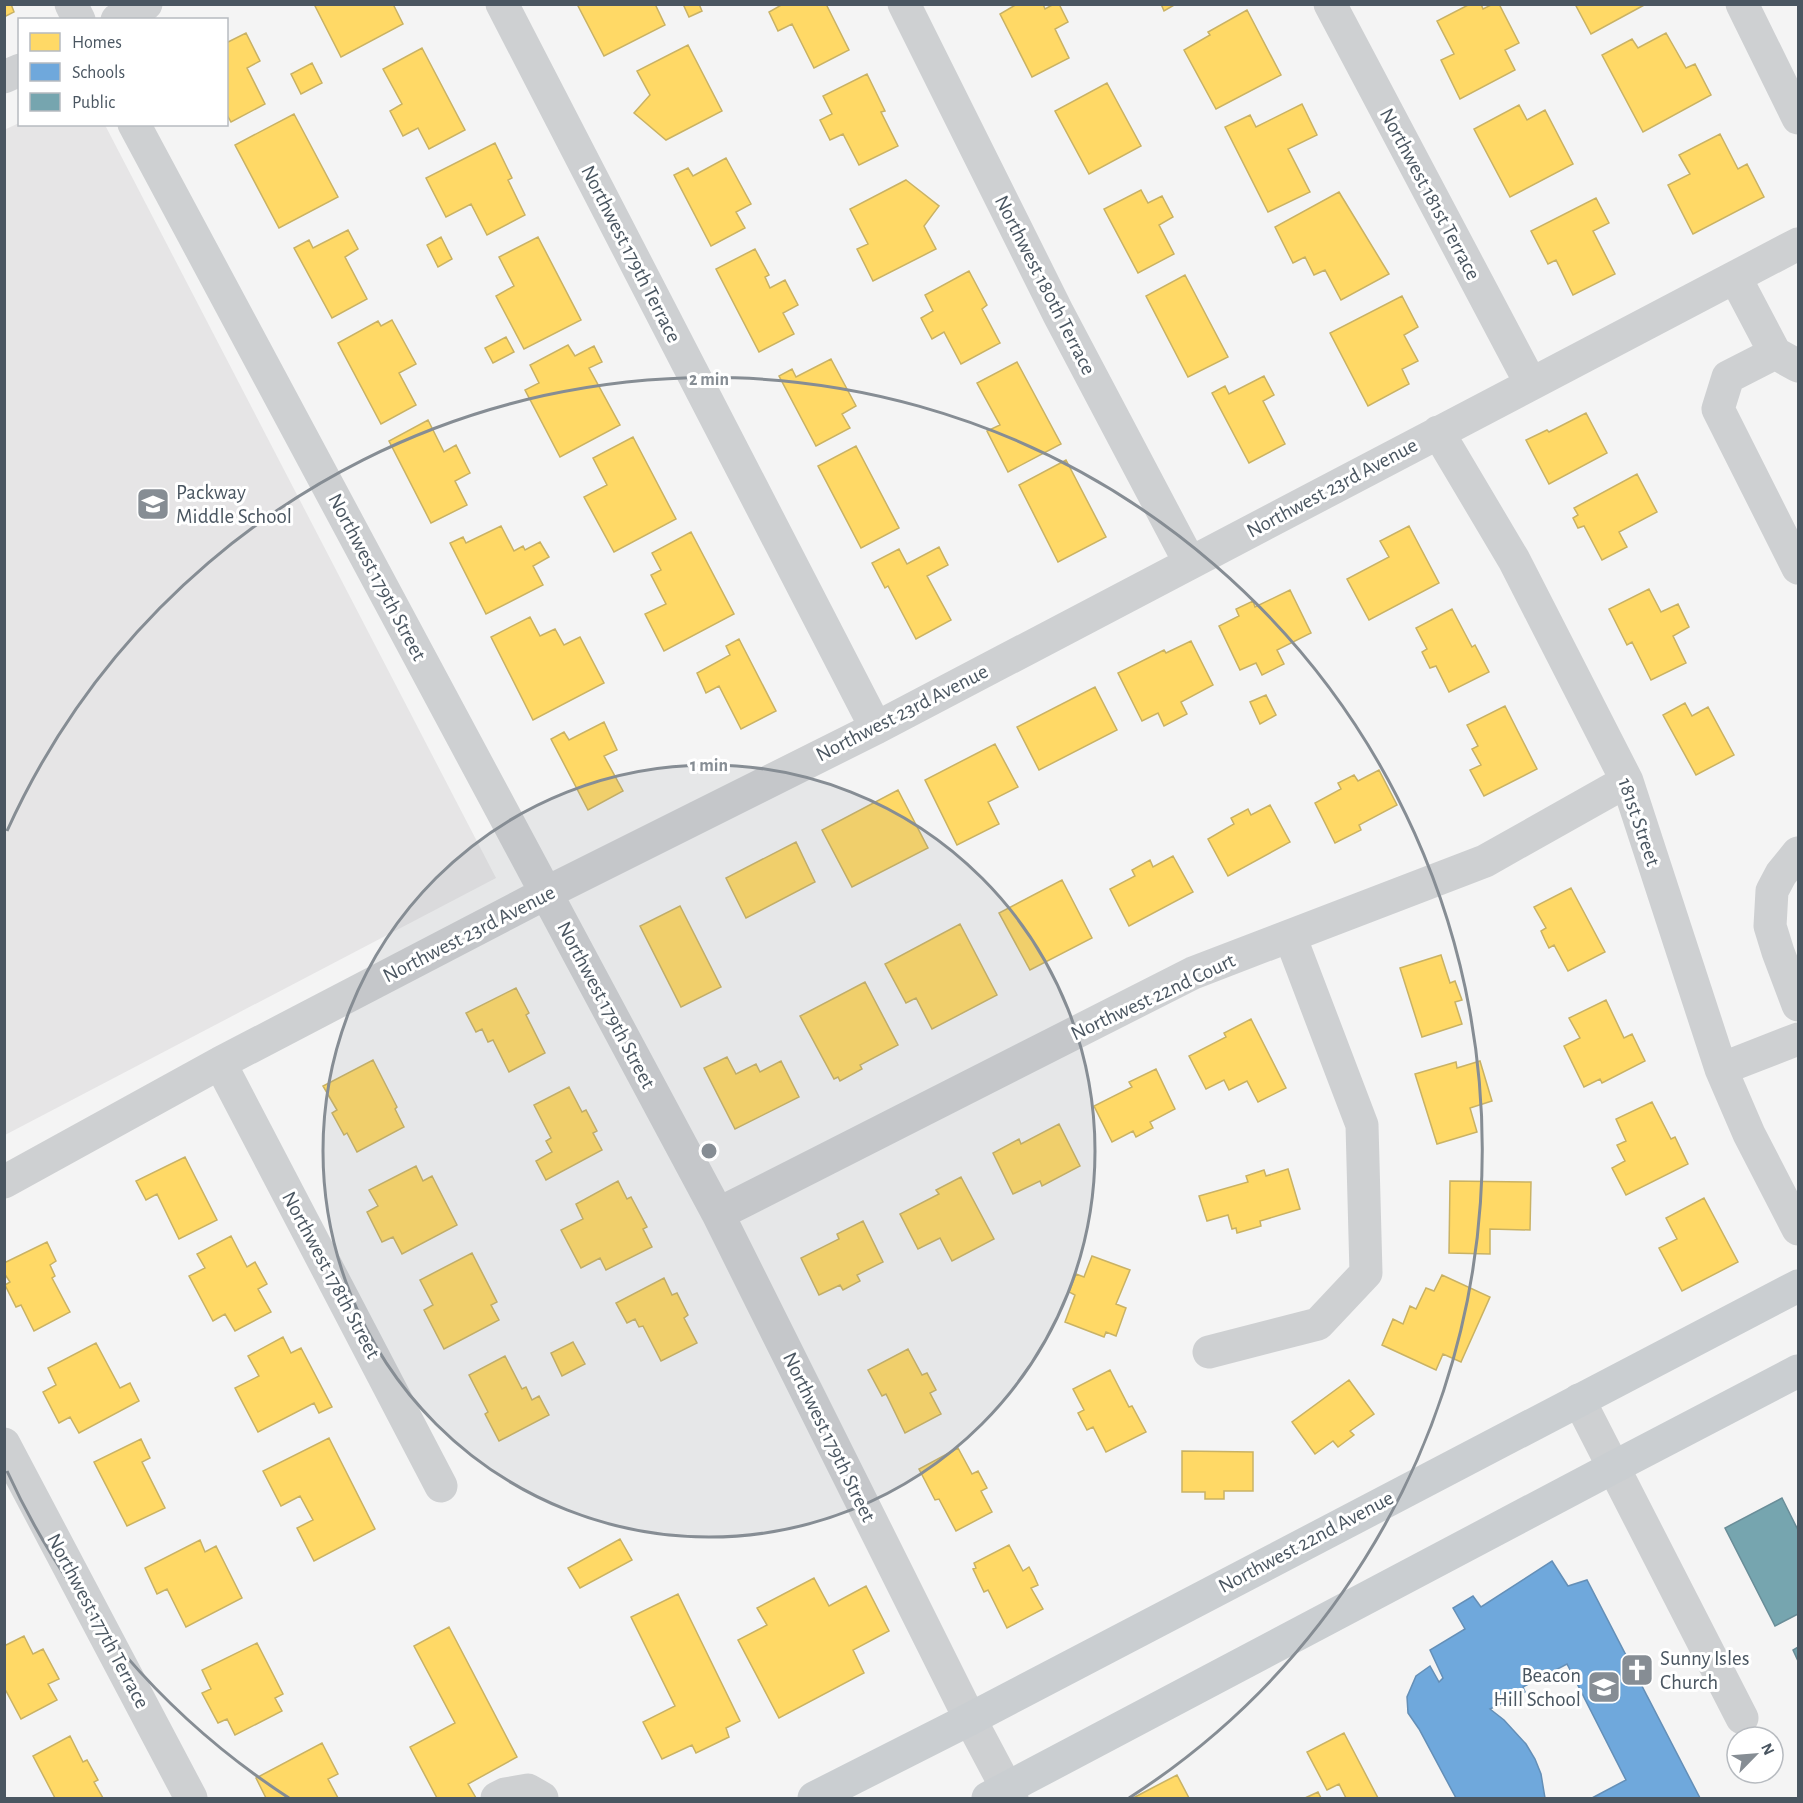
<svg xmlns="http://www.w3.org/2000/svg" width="1803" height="1803" font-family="'Alegreya Sans',sans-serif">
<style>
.education{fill:#e6e5e6}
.homes{fill:#ffd966;stroke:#c9b264;stroke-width:1.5}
.schools{fill:#6fa8dc;stroke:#648fb7;stroke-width:1.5}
.public{fill:#76a5af;stroke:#698d98;stroke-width:1.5}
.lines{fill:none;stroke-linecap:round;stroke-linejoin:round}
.minor{stroke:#ced0d2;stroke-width:33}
.major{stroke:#caced1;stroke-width:33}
.ring{fill:none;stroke:#868d94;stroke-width:3}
.labels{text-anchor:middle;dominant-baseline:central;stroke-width:6;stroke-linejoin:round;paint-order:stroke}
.street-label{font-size:21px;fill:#4a5661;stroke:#fff}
.poi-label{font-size:21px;fill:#4a5661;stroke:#fff;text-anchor:start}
.centre{fill:#868d94;stroke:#fff;stroke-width:3}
.ring-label{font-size:18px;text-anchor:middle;font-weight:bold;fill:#868d94;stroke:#fff;stroke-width:6;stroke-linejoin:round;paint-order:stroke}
</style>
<rect width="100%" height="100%" fill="#f4f4f4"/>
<path class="education" d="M19,123L20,124L105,125L496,878L5,1135L4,130Z"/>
<path class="homes" d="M4,4H11L14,12L4,17Z
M314,4H393L403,24L341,57Z
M577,4H655L665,25L604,56Z
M683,4H699L702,11L689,17Z
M783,4H826L849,50L814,68L792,24L778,31L769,12Z
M1017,4H1043L1045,9L1054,4H1059L1068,22L1055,29L1069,58L1032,77L1000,14Z
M1161,4H1176L1164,11Z
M1470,4H1481L1483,9L1493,4H1499L1519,43L1505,50L1515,70L1460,99L1441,60L1454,54L1437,21Z
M1575,4H1646L1591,34Z
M1247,10L1281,75L1216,109L1184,50L1210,35L1208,32Z
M246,33L260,61L247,68L265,104L231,122L226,113V43Z
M1666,33L1686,68L1695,64L1711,95L1643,132L1602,55L1632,39L1638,48Z
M688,45L722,111L666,140L634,113L650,95L637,71Z
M422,48L465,130L429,149L418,128L403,136L390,111L402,104L383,69Z
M312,63L322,83L301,94L291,74Z
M867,74L885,111L881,112L898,146L859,165L843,134L830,140L820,120L832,114L823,96Z
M1107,83L1141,146L1089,174L1055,111Z
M1302,104L1317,135L1288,149L1310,192L1268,212L1225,127L1250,115L1256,127Z
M1519,105L1527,120L1545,110L1573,164L1510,197L1474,129Z
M294,114L338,197L279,228L235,145Z
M1720,134L1738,169L1747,164L1764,197L1693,234L1668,185L1690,174L1679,155Z
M495,143L512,178L508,180L525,215L487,235L471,204L446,217L426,178Z
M726,158L751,204L736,212L745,228L711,246L674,175L688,168L693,176Z
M906,180L939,206L924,226L936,249L873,281L857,249L868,244L850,209Z
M1141,190L1148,203L1162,196L1173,217L1159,225L1174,254L1138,273L1104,209Z
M1339,192L1389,274L1341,300L1325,270L1314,275L1305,257L1293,263L1275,227Z
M1596,198L1609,223L1593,231L1615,274L1573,295L1556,260L1548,264L1531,231Z
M348,230L358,249L345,257L367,299L332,318L294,248L309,240L313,248Z
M441,237L452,259L438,267L427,245Z
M538,237L581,320L524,349L496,296L514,286L499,257Z
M755,249L769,275L765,277L770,288L785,280L798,305L783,313L794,334L759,352L716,269Z
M969,271L987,305L982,309L1000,343L961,364L944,332L932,339L921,318L933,311L925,295Z
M1185,275L1228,357L1188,377L1146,296Z
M1402,296L1418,327L1404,335L1418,361L1402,369L1409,384L1368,406L1330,333Z
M392,320L416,364L399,373L416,405L381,424L338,343L378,321L381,326Z
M506,337L514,352L493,363L485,348Z
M568,345L575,356L594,346L602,362L589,368L620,425L560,457L525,390L539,383L530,365Z
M831,359L856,406L842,414L850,428L816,446L779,376L792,369L796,377Z
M1017,362L1061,444L1008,472L987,431L1000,425L977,383Z
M1264,376L1274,395L1263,401L1285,444L1249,463L1212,393L1225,386L1229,394Z
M1586,413L1607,453L1549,484L1526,440L1547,430L1549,432Z
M428,420L444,452L456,445L470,473L455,481L467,505L431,523L389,441Z
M633,437L676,519L614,552L584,497L607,485L593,458Z
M856,446L899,528L861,548L818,466Z
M1066,460L1106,537L1058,562L1019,485Z
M1637,474L1657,512L1619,532L1627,547L1602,560L1584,526L1578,528L1573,518L1578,515L1574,508Z
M501,526L514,551L523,546L525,550L540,542L549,557L533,566L543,585L486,614L450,543L463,537L466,543Z
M1409,526L1439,583L1369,620L1347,579L1389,557L1380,541Z
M691,532L734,614L664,651L645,614L666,604L651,575L661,570L652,553Z
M939,547L948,565L927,576L951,620L916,639L888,586L885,588L872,563L899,549L907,564Z
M1649,589L1661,612L1678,604L1689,627L1673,636L1686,663L1651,680L1632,642L1627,645L1609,609Z
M1290,590L1311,633L1277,650L1284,664L1262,675L1256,663L1240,670L1219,626L1239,616L1236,609L1253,601L1255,607Z
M1452,609L1472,647L1475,645L1489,672L1449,692L1436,666L1430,668L1422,652L1427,649L1416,628Z
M530,617L540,636L555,629L564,645L580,637L604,683L533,720L491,637Z
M739,639L776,711L741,729L719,686L706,693L697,673L730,655L726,646Z
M1191,641L1213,685L1181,702L1187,714L1164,726L1158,713L1142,721L1118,673L1164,650L1166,653Z
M1095,687L1117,730L1039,770L1017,727Z
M1266,695L1276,715L1260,724L1250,702Z
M1685,703L1692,716L1708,707L1734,755L1696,775L1663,715Z
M1505,706L1537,769L1484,796L1470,770L1481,765L1472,749L1478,746L1467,725Z
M604,722L617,750L604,756L623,791L588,810L551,739L564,732L569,740Z
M995,744L1018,787L988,802L999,824L957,845L925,780Z
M1379,770L1397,805L1359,825L1361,830L1335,843L1315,803L1341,789L1338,783L1354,775L1358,781Z
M898,790L928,848L852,887L822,830Z
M1270,805L1290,842L1228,876L1208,839L1234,824L1231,818L1248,809L1251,815Z
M796,842L815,882L746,918L726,878Z
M1173,856L1193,892L1129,926L1110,889L1135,876L1132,870L1150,860L1153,867Z
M1062,880L1092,938L1030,970L999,913Z
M1571,888L1605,952L1568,971L1554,945L1549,948L1545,940L1541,931L1546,928L1534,907Z
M680,906L721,987L681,1007L640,926Z
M960,924L997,995L932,1029L916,998L906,1003L885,964Z
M1441,955L1450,983L1455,981L1462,1000L1455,1002L1462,1024L1422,1037L1400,968Z
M865,982L898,1045L860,1065L862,1069L840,1081L838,1077L834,1079L800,1016Z
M516,988L529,1013L526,1015L545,1053L509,1072L493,1040L488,1042L482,1029L476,1032L466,1013Z
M1606,1000L1624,1038L1632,1034L1645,1061L1602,1083L1600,1079L1584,1087L1564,1046L1580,1038L1569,1018Z
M1251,1019L1286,1088L1258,1102L1247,1081L1229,1090L1224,1080L1206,1089L1189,1056L1226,1037L1224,1033Z
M727,1057L736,1074L756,1064L760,1072L781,1061L799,1097L735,1129L704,1068Z
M373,1060L397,1107L395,1109L404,1127L357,1152L347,1133L344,1135L332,1113L337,1110L323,1086Z
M1480,1061L1492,1101L1470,1108L1477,1132L1437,1144L1415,1074L1456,1062L1457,1068Z
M1156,1069L1175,1109L1150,1122L1153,1128L1136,1137L1133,1131L1112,1142L1094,1106L1132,1087L1129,1082Z
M569,1087L582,1112L586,1110L597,1131L593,1133L602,1150L546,1180L536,1161L552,1152L546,1141L551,1138L534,1105Z
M1652,1102L1671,1139L1675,1137L1688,1164L1626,1195L1612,1168L1625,1161L1617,1145L1626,1141L1616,1119Z
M1059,1124L1080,1166L1042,1186L1040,1181L1013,1194L993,1153L1019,1139L1021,1144Z
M185,1157L217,1220L179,1239L157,1194L146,1200L136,1181Z
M416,1166L423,1181L432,1176L457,1225L402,1254L393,1237L382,1242L367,1212L378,1206L369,1190Z
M1288,1169L1300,1209L1260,1221L1261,1226L1237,1233L1236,1228L1232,1229L1228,1215L1207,1221L1199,1196L1248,1182L1246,1176L1264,1170L1266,1176Z
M961,1177L994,1239L952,1261L940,1238L918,1249L900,1214L939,1194L936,1190Z
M618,1181L627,1199L631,1197L647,1227L643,1229L652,1247L606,1270L600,1258L581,1268L561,1230L583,1219L576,1204Z
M1450,1181L1531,1182L1530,1230L1490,1229V1254L1449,1253Z
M1704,1198L1738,1262L1682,1291L1659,1248L1677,1239L1666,1218Z
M863,1221L883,1262L857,1275L860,1281L843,1290L840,1285L819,1295L801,1258L839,1239L837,1234Z
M231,1236L247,1267L255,1262L267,1284L258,1289L271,1312L235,1331L225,1314L213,1321L189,1276L205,1268L197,1254Z
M47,1242L56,1261L50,1265L55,1276L52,1278L70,1312L34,1331L21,1305L16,1307L5,1285L10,1282L4,1273V1263Z
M472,1253L497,1302L491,1305L499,1320L444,1349L424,1310L433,1305L420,1280Z
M1092,1256L1130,1270L1116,1304L1126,1308L1116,1336L1106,1332L1104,1337L1065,1322L1075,1295L1069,1292L1076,1274L1084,1277Z
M1442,1275L1490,1297L1461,1362L1443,1354L1436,1370L1382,1345L1393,1319L1403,1324L1410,1306L1416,1309L1426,1288L1434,1291Z
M664,1278L672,1295L677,1293L688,1315L684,1318L697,1343L661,1361L643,1326L639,1327L635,1319L627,1323L616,1303Z
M283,1337L291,1353L301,1348L332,1407L319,1413L314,1403L258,1432L235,1388L259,1376L248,1356Z
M573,1342L585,1364L562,1376L551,1353Z
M96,1343L120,1388L130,1383L139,1401L79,1433L70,1417L59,1423L43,1392L56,1385L48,1368Z
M908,1349L922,1375L927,1373L936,1390L930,1393L941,1414L905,1433L886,1394L882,1396L868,1370Z
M505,1356L522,1389L526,1387L532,1400L539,1396L549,1415L499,1441L485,1414L488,1412L469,1375Z
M1110,1370L1129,1407L1132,1406L1146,1432L1106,1452L1093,1427L1087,1430L1078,1413L1084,1410L1073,1389Z
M1349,1380L1374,1414L1350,1431L1354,1435L1338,1447L1333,1441L1315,1454L1292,1422Z
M329,1438L375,1529L314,1561L297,1528L313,1520L300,1496L281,1506L263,1471Z
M141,1439L150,1458L142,1462L165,1508L127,1526L94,1462Z
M958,1448L972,1474L978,1471L987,1488L981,1491L992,1512L956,1531L939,1499L935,1500L919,1469Z
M1182,1451L1253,1452V1491H1224V1499H1205V1492H1182Z
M620,1539L632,1560L580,1588L568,1568Z
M200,1540L205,1552L216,1546L242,1598L186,1627L167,1589L157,1594L145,1568Z
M1009,1545L1023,1571L1029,1567L1034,1576L1038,1585L1031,1588L1043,1609L1007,1628L988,1590L984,1592L973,1569L976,1568L974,1563Z
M814,1578L829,1606L866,1586L889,1631L853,1650L864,1673L779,1718L738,1640L767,1625L757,1608Z
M678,1594L740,1721L726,1728L729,1737L696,1753L692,1745L662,1759L643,1722L675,1706L631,1617Z
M449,1627L517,1757L468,1784L476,1798H437L410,1747L455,1723L414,1646Z
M24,1636L33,1654L43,1649L59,1679L48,1684L57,1700L21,1719L6,1691L4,1692V1646Z
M257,1643L283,1694L275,1698L282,1711L235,1735L227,1719L218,1723L202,1693L211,1689L202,1670Z
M1344,1733L1378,1798H1346L1339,1784L1327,1790L1307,1752Z
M70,1736L83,1762L87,1760L98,1780L94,1782L103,1798H55L33,1756Z
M322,1743L338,1774L328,1779L338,1798H266L256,1778Z
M1177,1775L1189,1798H1133Z
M1318,1792L1321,1798H1305Z"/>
<path class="schools" d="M1552,1561L1568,1586L1587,1580L1700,1798H1592L1626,1780L1567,1664L1523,1687L1525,1692L1490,1709L1504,1720L1526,1744L1535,1759L1541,1774L1545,1798H1456L1419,1729L1408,1713L1407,1697L1416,1676L1430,1666L1439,1682L1443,1678L1430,1650L1465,1629L1453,1608L1473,1596L1481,1607Z"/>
<path class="public" d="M1782,1498L1798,1530V1614L1775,1626L1725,1528Z
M1798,1647V1661L1793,1650Z"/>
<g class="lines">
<path class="minor" d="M71,4L79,20
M502,4L876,728
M904,4L1058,313L1190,563
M1330,4L1531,384
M1742,4L1798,118
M117,20L146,4
M4,77L20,70
M134,124L718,1214L970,1719L1012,1798
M1735,277L1775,353L1798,366
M1775,353L1728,377L1718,409L1798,568
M1438,432L1514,560L1627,781L1721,1069L1749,1134L1798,1229
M1798,853L1781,874L1772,891L1770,926L1778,952L1798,1005
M220,1063L441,1486
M1721,1069L1798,1039
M4,1182L220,1063L546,893L876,728L1798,244
M718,1214L1193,973L1485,861L1627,781
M1209,1352L1318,1324L1366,1273L1362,1125L1290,936
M1579,1400L1742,1718
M4,1444L191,1798
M497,1798L505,1794L528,1790L542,1798"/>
<path class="major" d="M814,1798L970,1719L1798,1286
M988,1798L1614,1467L1798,1371"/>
</g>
<circle cx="709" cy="1151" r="386" fill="#868d94" fill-opacity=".12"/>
<g class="ring">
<circle cx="709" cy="1151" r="386"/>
<path d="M289 1798A772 772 0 0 1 7 1471M7 831A772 772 0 1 1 1129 1798"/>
</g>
<defs>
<g id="school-square" transform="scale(1.725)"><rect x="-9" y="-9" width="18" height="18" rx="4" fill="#868d94" stroke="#fff"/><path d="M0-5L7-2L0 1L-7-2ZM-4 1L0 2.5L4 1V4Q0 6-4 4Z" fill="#fff"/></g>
<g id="church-square" transform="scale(1.725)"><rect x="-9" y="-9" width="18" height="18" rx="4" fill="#868d94" stroke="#fff"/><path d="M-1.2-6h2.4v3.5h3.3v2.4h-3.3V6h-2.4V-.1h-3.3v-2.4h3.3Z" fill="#fff"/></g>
</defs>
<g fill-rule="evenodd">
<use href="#school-square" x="153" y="504"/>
<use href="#church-square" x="1637" y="1670"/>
<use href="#school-square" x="1604" y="1687"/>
</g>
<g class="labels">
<g class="street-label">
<text transform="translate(1430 194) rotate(62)">Northwest 181st Terrace</text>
<text transform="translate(631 254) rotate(63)">Northwest 179th Terrace</text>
<text transform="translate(1045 285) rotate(63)">Northwest 180th Terrace</text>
<text transform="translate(1332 488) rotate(-28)">Northwest 23rd Avenue</text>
<text transform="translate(377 577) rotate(62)">Northwest 179th Street</text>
<text transform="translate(902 713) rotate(-27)">Northwest 23rd Avenue</text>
<text transform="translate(1639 822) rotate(71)">181st Street</text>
<text transform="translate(469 934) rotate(-27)">Northwest 23rd Avenue</text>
<text transform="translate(1153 997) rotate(-25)">Northwest 22nd Court</text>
<text transform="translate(606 1005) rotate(62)">Northwest 179th Street</text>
<text transform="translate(331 1275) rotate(62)">Northwest 178th Street</text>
<text transform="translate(829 1437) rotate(64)">Northwest 179th Street</text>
<text transform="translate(1306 1542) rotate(-28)">Northwest 22nd Avenue</text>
<text transform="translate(98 1621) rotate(62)">Northwest 177th Terrace</text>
</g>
<g class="poi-label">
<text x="176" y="492">Packway<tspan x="176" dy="24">Middle School</tspan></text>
<text x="1660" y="1658">Sunny Isles<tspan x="1660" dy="24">Church</tspan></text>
<text x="1581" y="1675" text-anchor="end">Beacon<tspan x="1581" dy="24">Hill School</tspan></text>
</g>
</g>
<circle cx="709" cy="1151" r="9" class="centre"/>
<g class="ring-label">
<text x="709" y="385">2 min</text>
<text x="709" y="771">1 min</text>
</g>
<rect width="1803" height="1803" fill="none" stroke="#4a5661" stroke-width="12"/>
<rect x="18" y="18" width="210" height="108" fill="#ffffff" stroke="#b7bbc0" stroke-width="1.5"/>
<rect x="30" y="33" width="30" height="18" fill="#ffd966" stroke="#b7bbc0" stroke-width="1.5"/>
<text x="72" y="48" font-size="18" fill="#4a5661">Homes</text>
<rect x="30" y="63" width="30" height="18" fill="#6fa8dc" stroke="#b7bbc0" stroke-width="1.5"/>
<text x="72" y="78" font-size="18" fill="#4a5661">Schools</text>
<rect x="30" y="93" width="30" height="18" fill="#76a5af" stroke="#b7bbc0" stroke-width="1.5"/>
<text x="72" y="108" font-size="18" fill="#4a5661">Public</text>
<g transform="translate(1755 1755) rotate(65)"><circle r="28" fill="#ffffff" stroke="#b7bbc0" stroke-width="1.5"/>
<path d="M0-4.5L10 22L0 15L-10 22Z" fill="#868d94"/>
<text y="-9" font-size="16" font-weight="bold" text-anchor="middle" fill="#4a5661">N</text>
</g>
</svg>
